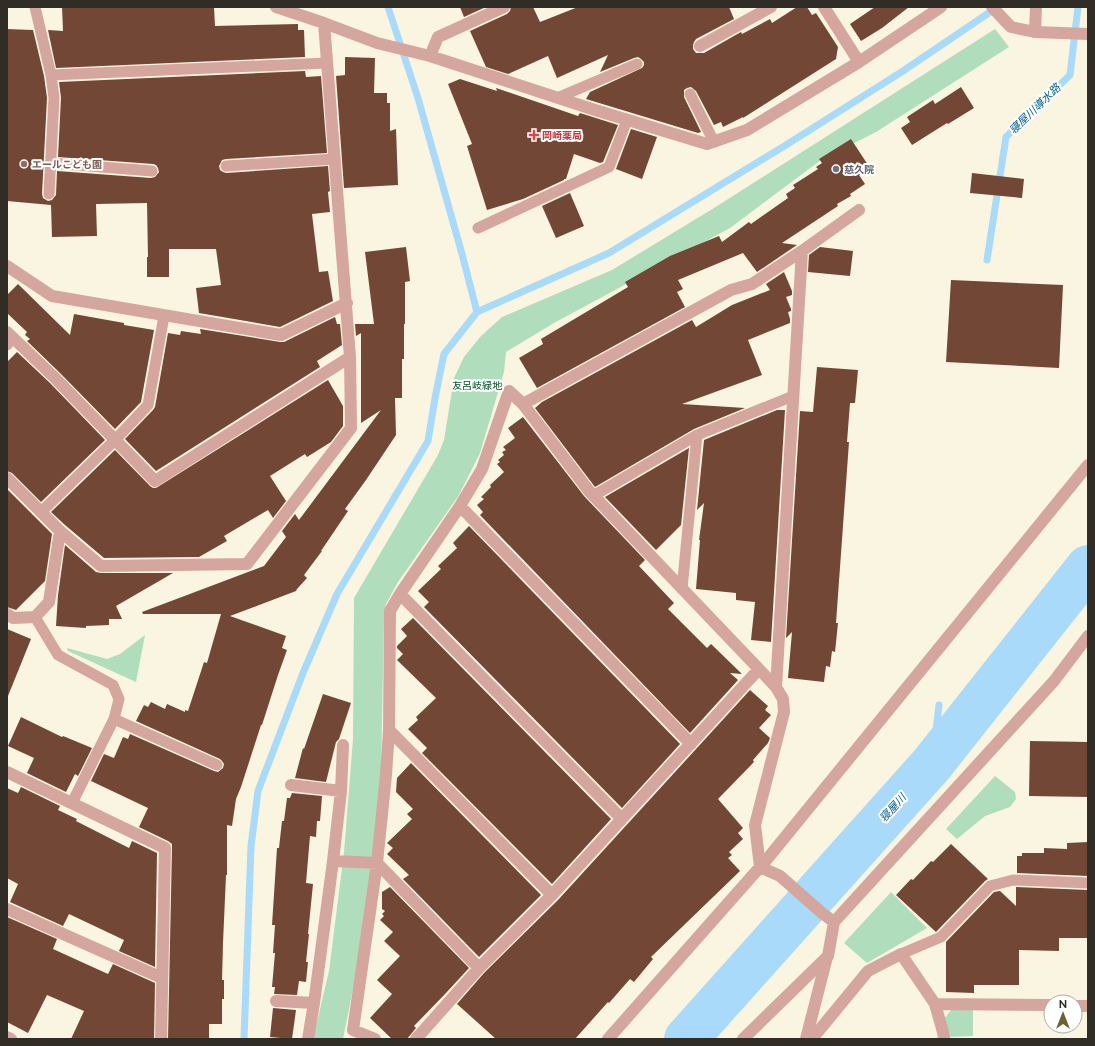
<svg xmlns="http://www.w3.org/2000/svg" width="1095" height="1046" font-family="Raleway,'Noto Sans JP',sans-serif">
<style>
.green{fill:#b0ddbb}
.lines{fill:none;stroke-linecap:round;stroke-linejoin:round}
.stream{stroke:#a9daf9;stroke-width:7}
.river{stroke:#a9daf9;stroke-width:44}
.building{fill:#734735}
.service{stroke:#d5a69e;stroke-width:11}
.minor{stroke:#d5a69e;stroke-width:12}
.tertiary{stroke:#d5a69e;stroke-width:12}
.health-dot{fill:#e0444e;stroke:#fff;stroke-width:1.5}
.education-dot{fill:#8d6e63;stroke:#fff;stroke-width:1.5}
.worship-dot{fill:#6b7280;stroke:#fff;stroke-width:1.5}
.labels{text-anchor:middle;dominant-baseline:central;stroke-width:4;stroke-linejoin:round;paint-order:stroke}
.health-label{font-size:10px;font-weight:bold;fill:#be3a42;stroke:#fff;text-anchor:start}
.education-label{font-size:10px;font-weight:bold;fill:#785e54;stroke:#fff;text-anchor:start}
.worship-label{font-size:10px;font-weight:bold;fill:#5b616d;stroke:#fff;text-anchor:start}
.park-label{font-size:10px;fill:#004f26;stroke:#fff}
.water-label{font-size:11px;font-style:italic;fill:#005b83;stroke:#fff}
</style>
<rect width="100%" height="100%" fill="#f9f5e1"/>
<path class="green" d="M995,29L1009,47L876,132L821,160L730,228L554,323L506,352L504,372L480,453L459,495L398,582L386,604L384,616L381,773L372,866L356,974L343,1039H313L329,971L344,852L353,739L354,598L438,455L444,440L454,378L464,357L480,337L502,317L612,270L714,208Z
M145,635L136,682L68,651L67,648L107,659L120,654Z
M995,776L1015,792L1016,799L1010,807L985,816L957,839L946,829Z
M891,892L927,928L867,963L844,943Z
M951,1010H973V1036L948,1037L944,1019Z"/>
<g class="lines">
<path class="stream" d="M388,7L418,98L462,254L477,312
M987,260L1006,137L1070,75L1078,7
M932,764L939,705
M244,1039L251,846L258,791L303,673L337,594L428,441L435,398L444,354L477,312L609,253L786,145L903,71L996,8"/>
<path class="river" d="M686,1039L932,764L1088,567"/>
</g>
<path class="building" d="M62,7H214L215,26L298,24V30H304L305,57L56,68L48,30L63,31Z
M460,7H486L464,17Z
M511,7H533L540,22L578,7H729L734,19L696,39L694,42L693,45V49L696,53H704L741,32L742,34L770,19L772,23L797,7H807L812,15L816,13L838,47L836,59L743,118V117L723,127L721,122L714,125L696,91L691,87L687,88L684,90V97L701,132L698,133L586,99L590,92L642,68L644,65V62L641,59L638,57L634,58L600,72L608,55L557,78L548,56L508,74L486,67L470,31L507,14L510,11Z
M875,7H909L882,28L861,41L850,24Z
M7,29L33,30L44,76L47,98L42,194L43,198L48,201L52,200L56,195L57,171L151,178L155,177L159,172L158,168L156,165L153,164L58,157L61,98L59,82L305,71L306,77L321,76L327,153L226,159L222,160L219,166L220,170L223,172L226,173L328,166L330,191L328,192L330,212L312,214L319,272L328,271L333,301L280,327L199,313L196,288L221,285L216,249H169V277H147V257H148L147,203L96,204L97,236L52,237L51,205L7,201Z
M345,57L375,58L374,93H387V103H390V131L396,129L398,185L344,188L336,76L345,75Z
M460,79L497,91L496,88L578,116L580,113L618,125L603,162L600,163L574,154L566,179H564V180L523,199L487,210L467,146L472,144L448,84Z
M961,87L974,108L948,124L947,123L912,145L901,128L910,122L907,117L933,100L935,104Z
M631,129L657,137L642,179L616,169Z
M851,139L870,168L859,175L865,184L850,194L851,196L837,204L838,206L782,243L797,245L757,272L743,253L678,280L683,289L677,292L685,307L537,388L519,358L543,344L541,339L628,287L625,282L670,256L719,236L722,242L749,222L751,224L788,198L786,194L795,188L793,185L818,169L816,167L822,163L819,159Z
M972,173L1024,179L1022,198L970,193Z
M570,193L584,226L556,238L542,206Z
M406,247L410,281L405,282V324H404V359H402V398H395L396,435L366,480L345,509L348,511L321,551H322L304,575L307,578L297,589L296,591L230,616L286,636L282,648L287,650L278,675L262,725H261L241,787L236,799L232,826L227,825V875H226L223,943L222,980H224V999H222V1024H209V1039H168L172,848V844L168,841L139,827L148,808L91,781L104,754L114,758L123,737L128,739L130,734L214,771L218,772L223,768L224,764L222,761L220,759L136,721L144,705L148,707L151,702L165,709L167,704L185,712V710L188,711L204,662L207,663L221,614H143L142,612L264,566L286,537L282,531L295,514L299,520L381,410L361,423V333L356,336L355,324H374L365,252Z
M820,247L853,251L850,276L808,272L809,255Z
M784,272L792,291V295L786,297L791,309V311L788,312L790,319V323L748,340L762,375L682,404L745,408L694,429L595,487L535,408L542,402L692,320L696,327L732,305L770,290L766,284Z
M951,280L1063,285L1059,368L946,362Z
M18,284L70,335L74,314L124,323V325L154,330L141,402L115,429L60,373L27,341L30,339L25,335L27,332L7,313V295Z
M335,317L337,324H340L342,345L317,361L320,367L156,471L125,439L153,410L155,407L168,333L180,335L181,331L201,334L200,329L280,342H284Z
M17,352L50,383L105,440L41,502L12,473L7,471V362Z
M817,367L858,370L855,403H850L847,442H849L836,623H838L835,652L832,651L830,667L826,666L824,682L788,678L792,632L786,638L800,411L813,412Z
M328,380L343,406V426L331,442L307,457L305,454L270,476L286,501L273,518L268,510L224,536L227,541L199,557L104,558L65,525L51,512L115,450L150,486L153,488H156Z
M777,410H785L771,642L751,640L755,602L736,600V593L696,589L700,540H699L704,503L697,510L704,440Z
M523,417L584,496L645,560L639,566L674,603L668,609L707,648L711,644L742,674L730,673L738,680L690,733L480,515L483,512L477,505L484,499L481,497L491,487L490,485L504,472L497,464L500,462L498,460L504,455L502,452L506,450L503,447L515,438L508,428Z
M689,448L681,525L656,550L605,497Z
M7,489L52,534L45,581L16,610L7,607Z
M469,526L680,744L622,808L424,607L429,602L418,591L441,569L438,566L457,548L453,543Z
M65,545L96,572L101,573H173L116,606L122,619H109V625L86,626V628L56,626L58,595Z
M413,618L611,819L552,884L422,753L427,748L408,729L418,720L416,717L436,698L397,660L403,654L397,648V646L407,636L401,629Z
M7,629L31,639L8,696H7Z
M750,690L768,706L765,710L771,715L759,728L770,738L768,743L753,760L754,762L718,799L743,828L738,833L743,839L729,852L732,855L728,858L740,871L651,957L653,959L634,982L630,979L609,1003L608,1002L575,1039H496L457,1004L484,973L558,900Z
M323,694L351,703L339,739L336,742L326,782L295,778L303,748L304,749Z
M21,717L62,737L63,736L92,748L78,776L75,774L66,792L27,773L34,758L8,746Z
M1030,741L1088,742V797L1029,796Z
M411,763L541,895L479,957L403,879L409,875L387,854L393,848L387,843L412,819L407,814L413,809L396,792L397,778Z
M21,787L60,806L58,810L77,819L76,821L129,848L132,841L157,853L155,967L119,951L124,940L69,914L63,926L10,902L18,884L7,878V788L18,793Z
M292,793L322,796L320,821H317L316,837L310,836L306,883L313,884L308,934H309L306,962H308L306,982L299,981L297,995L274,994L275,987H272L275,953H273L275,925H272L277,848H279L282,821H284L287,798H290Z
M1088,842V876L1017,873V856H1022V853H1044V848L1067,849V843Z
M951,844L988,879L985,881L936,932L896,895L911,879L913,880L931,861L933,862Z
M390,887L469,968L446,993L414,1026L416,1028L407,1039H392L370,1018L392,994L377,980L400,956L384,941L393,932L380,920L384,916L382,914L385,911L382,909V892Z
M1016,887L1088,890V938H1059V951L1019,950V985H974V993L946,992V942L994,892L1000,891L1016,906Z
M7,917L57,939L53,949L108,974L113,964L155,983L154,1039H71L84,1011L47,995L28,1033L7,1022Z
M273,1008L296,1010L292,1039L270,1037Z"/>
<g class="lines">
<path class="service" d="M35,7L51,75L54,98L49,194
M51,75L327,63
M690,94L714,142
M557,98L637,64
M51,163L152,171
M226,166L335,159
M478,228L609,167L627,120
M7,345L13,338
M593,496L697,435L793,396
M41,512L115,440L148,405L164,316
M682,589L697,435
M35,617L58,655L113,685L119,699L114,719L72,803
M114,719L217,765
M901,954L941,937L990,886L1013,880L1088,883"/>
<path class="minor" d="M276,7L324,23L377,43L430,56L595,110L707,144L747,130L859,62L941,7
M824,7L859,62
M992,7L1011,27L1035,32L1036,7
M700,46L771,7
M430,56L438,37L504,7
M7,266L52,296L281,335L347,303
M7,332L55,378L155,481L350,357
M7,478L60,531L49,602L35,617L13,618L7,614
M460,506L691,744
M60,531L101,566L247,564L351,428L350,357L324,23
M400,594L622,819
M776,687L802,251
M389,730L552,895
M7,772L165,848L161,1039
M291,785L341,791
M333,861L341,791L343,745
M7,909L162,978
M834,922L822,913L780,876L760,867L755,825L784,712L783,699L776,687L589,491L523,404L731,290L752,284L802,251L859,210
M276,1001L314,1003
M935,1004L1051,1005
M1075,1006H1088
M7,1037L11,1039
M308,1039L314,1003L333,861L377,863L479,968
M375,1039L353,1030L377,863L386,775L389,730L390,611L400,594L460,506L482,469L509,391L523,404
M416,1039L479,968L552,895L759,669
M608,1039L768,858L1088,465
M743,1039L828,956L834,922L1054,681L1088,636
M806,1039L827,957
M812,1039L868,971L901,954L935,1004L943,1032L944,1039"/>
<path class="tertiary" d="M1035,32L1088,34"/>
</g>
<path class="health-dot" d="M532 129h4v4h4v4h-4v4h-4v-4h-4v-4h4z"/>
<circle class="education-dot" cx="24" cy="164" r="4"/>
<circle class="worship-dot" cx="836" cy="169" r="4"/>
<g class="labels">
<g class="health-label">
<text x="542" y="135">岡崎薬局</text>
</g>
<g class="education-label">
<text x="32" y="164">エールこども園</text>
</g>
<g class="worship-label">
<text x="844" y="169">慈久院</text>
</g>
<g class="park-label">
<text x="477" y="385">友呂岐緑地</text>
</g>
<g class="water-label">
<text transform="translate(1035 109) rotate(-44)">寝屋川導水路</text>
<text transform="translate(893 808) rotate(-48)">寝屋川</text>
</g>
</g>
<rect width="1095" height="1046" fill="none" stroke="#2f2d25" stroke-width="16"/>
<g transform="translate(1063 1014)"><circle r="19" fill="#ffffff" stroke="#acaba8"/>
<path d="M0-3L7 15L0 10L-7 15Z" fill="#696330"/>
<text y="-6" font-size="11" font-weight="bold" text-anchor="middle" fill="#2f2d25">N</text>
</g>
</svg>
